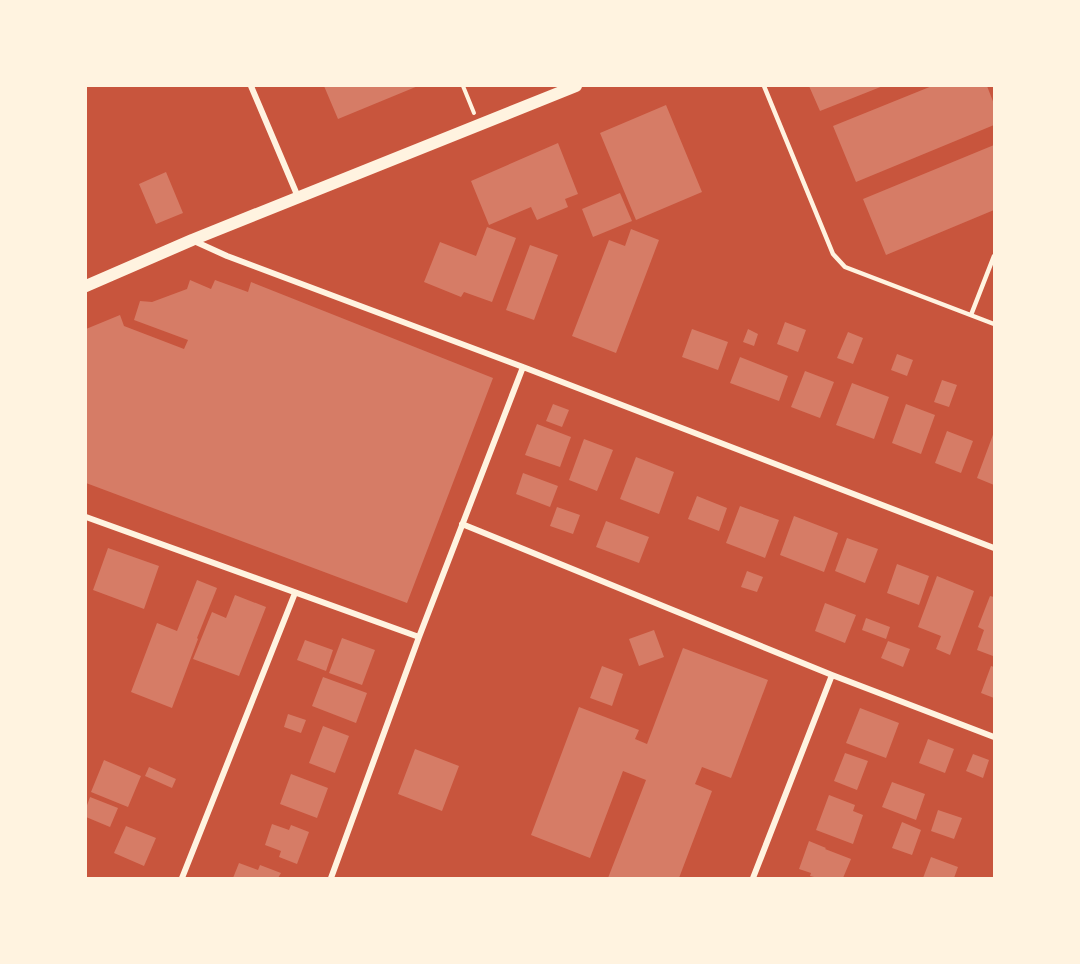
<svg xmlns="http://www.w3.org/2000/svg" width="1080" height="964" font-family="'Source Sans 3',sans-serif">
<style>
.building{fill:#d67c66}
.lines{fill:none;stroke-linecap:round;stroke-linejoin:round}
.path{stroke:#fff3e0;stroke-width:4}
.service{stroke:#fff3e0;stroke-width:4.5}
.minor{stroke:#fff3e0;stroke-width:6}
.secondary{stroke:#fff3e0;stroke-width:12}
</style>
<rect width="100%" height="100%" fill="#c8553d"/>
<path class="building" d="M324,86H418L338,119Z
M809,86H883L820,111Z
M932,86H987L994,104V125L856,182L833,126Z
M666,105L702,192L636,220L600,133Z
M558,143L578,194L565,199L568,207L537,220L531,207L489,225L471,181Z
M994,145V210L886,255L863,199Z
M166,172L183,213L156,224L139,184Z
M620,193L632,221L593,237L582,209Z
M487,227L516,238L492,302L464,292L461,297L424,282L440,242L476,256Z
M631,229L659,240L616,353L572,336L609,240L625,246Z
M530,245L558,255L534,320L506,310Z
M190,280L211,289L215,280L248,292L251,282L493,378L407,603L86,483V329L120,315L124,326L184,349L188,340L134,320L140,301L152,302L187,289Z
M785,322L806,330L798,352L777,344Z
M692,329L728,342L718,370L682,357Z
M748,329L758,334L754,346L743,342Z
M848,332L863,338L853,364L837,358Z
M897,354L913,360L907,376L891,370Z
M740,357L788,376L779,401L730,383Z
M805,371L834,382L820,418L791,407Z
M942,380L957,385L949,407L934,402Z
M852,383L889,397L874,439L836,425Z
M553,404L569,410L562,427L546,421Z
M906,404L935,415L921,454L892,443Z
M537,424L571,437L560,467L525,455Z
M947,431L973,441L961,473L935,463Z
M994,432V485L977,478Z
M584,439L613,450L597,491L569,480Z
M636,457L674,472L659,514L620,499Z
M523,473L558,486L550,507L516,494Z
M697,496L727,508L719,531L688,519Z
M740,506L779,520L765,558L726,543Z
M557,507L580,515L573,534L550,526Z
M794,516L838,533L824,572L780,555Z
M606,521L649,537L639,563L596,547Z
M847,538L878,549L865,583L835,571Z
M108,548L159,566L144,609L93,590Z
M897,564L929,576L919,605L887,593Z
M747,571L763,577L757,592L741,587Z
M937,576L974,591L950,655L936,649L941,636L918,627Z
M197,580L217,588L197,638L198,639L172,708L131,692L157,623L177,631Z
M235,595L266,607L239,676L193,659L212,612L226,618Z
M990,596L994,597V653L993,656L977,650L984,630L978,627Z
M825,603L856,615L845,643L815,631Z
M866,618L890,627L886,639L862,630Z
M654,630L664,657L639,666L629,639Z
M342,638L375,650L362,685L329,673Z
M305,640L333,650L326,671L297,660Z
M888,641L910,649L903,667L881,658Z
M683,648L768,680L731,778L702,767L695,784L712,791L679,878H608L646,780L623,771L590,858L531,835L579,707L639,730L635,739L647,744Z
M602,666L623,674L612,706L590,698Z
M991,666L994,667V698L981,693Z
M323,677L367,693L356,723L312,706Z
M860,708L899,723L886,758L846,743Z
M288,714L306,720L301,733L284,727Z
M323,726L349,736L335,773L309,763Z
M928,739L954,749L945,773L919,763Z
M415,749L459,766L442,811L398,794Z
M845,753L868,761L857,790L834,781Z
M973,754L989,760L983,778L966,771Z
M104,760L141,776L128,807L91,792Z
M149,767L176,779L172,788L145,776Z
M291,774L328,788L317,818L280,804Z
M892,782L925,794L916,820L882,807Z
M829,795L855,805L853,811L863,815L853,844L816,830Z
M90,797L118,808L110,827L86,817V808Z
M938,810L962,818L954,839L931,831Z
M902,822L921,830L912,855L892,848Z
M272,824L289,830L291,825L309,832L297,864L279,857L281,851L265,845Z
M126,826L156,838L144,866L114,853Z
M809,841L826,848L825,849L851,859L843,878H818L810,876L811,873L799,869Z
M931,857L958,867L954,878H923Z
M239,863L258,870L260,865L281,873L278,878H233Z"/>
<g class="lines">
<path class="path" d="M463,86L474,113"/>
<path class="service" d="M764,86L833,254L845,267L994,324
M971,315L994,256"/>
<path class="minor" d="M251,86L298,197
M194,241L227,256L523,367L994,548
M86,517L419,637
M462,524L832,675L994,737
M182,878L295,593
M331,878L419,637L523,367
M753,878L832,675"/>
<path class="secondary" d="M86,286L192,240L576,86"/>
</g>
<rect width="1080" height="964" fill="none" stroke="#fff3e0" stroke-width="174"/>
</svg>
